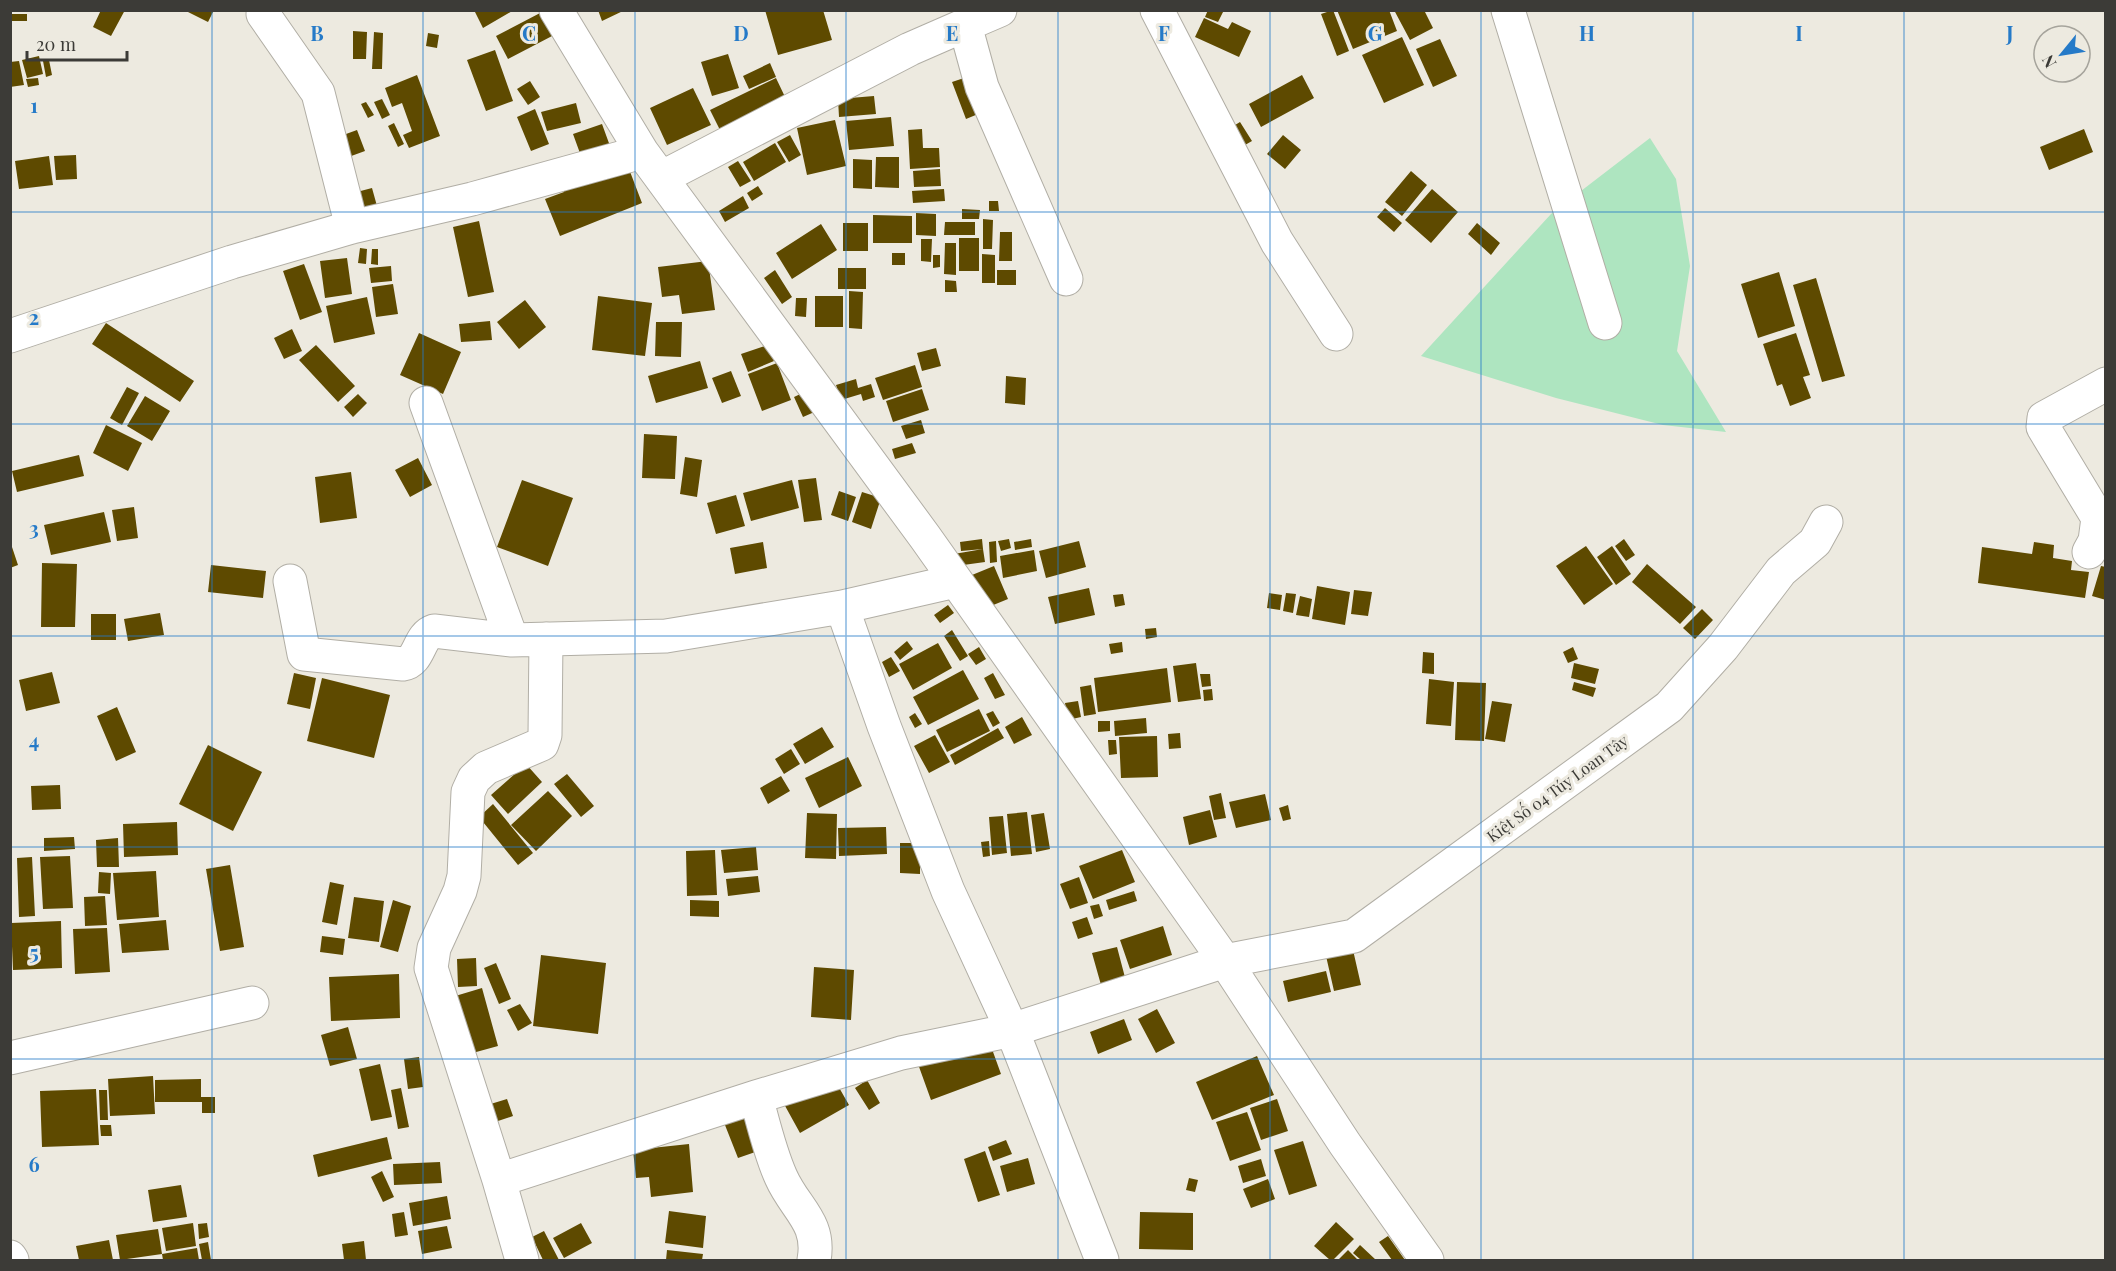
<svg xmlns="http://www.w3.org/2000/svg" width="2116" height="1271" font-family="'Playfair Display',serif">
<style>
.green{fill:#aee5c0}
.building{fill:#5e4a00}
.lines{fill:none;stroke-linecap:round;stroke-linejoin:round}
.minor-casing{stroke:#b1aea5;stroke-width:35}
.minor{stroke:#fff;stroke-width:33}
.grid{fill:none;stroke:#257ac8;stroke-width:1.5;stroke-opacity:0.55}
.labels{text-anchor:middle;dominant-baseline:central;stroke-width:6;stroke-linejoin:round;paint-order:stroke}
.street-label{font-size:16px;fill:#3c3b37;stroke:#edeae0}
.grid-label{font-size:20px;text-anchor:middle;font-weight:bold;fill:#257ac8;stroke:#edeae0;stroke-width:6;stroke-linejoin:round;paint-order:stroke}
</style>
<rect width="100%" height="100%" fill="#edeae0"/>
<path class="green" d="M1650,138L1676,179L1690,266L1677,351L1726,432L1663,425L1556,398L1421,356L1551,214Z"/>
<path class="building" d="M101,10H125L111,36L93,27Z
M184,10H214L208,22Z
M474,10H514L483,28Z
M598,10H625L602,21Z
M765,10H823L832,40L778,55Z
M1208,10H1224L1218,22L1205,17Z
M1333,10L1349,51L1337,56L1321,14Z
M1337,10H1389L1397,31L1353,49Z
M1394,10H1424L1433,28L1410,40Z
M542,12L554,35L508,59L496,36Z
M10,14H27V21H10Z
M1204,18L1228,29L1232,22L1251,31L1239,57L1195,37Z
M353,31L367,32L366,59H353Z
M374,32L383,33L382,69H372Z
M428,33L439,35L437,48L426,46Z
M1402,37L1424,85L1384,103L1362,55Z
M1440,39L1457,76L1433,87L1416,49Z
M495,50L513,101L486,111L467,60Z
M728,54L739,88L712,96L701,62Z
M39,56L43,74L27,78L22,60Z
M49,60L52,75L46,77L43,61Z
M19,61L24,85L10,87V62Z
M770,63L776,77L749,89L743,76Z
M417,75L440,136L409,148L403,135L412,131L402,103L392,107L385,88Z
M1302,75L1314,98L1261,127L1249,104Z
M970,76L983,112L966,119L952,82Z
M38,78L39,85L28,87L26,79Z
M776,78L786,99L720,130L710,110Z
M530,81L540,97L528,105L517,89Z
M693,88L711,125L667,145L650,108Z
M874,96L876,114L839,117L838,99Z
M382,99L390,115L382,119L374,102Z
M366,102L374,115L368,118L361,104Z
M576,103L581,123L547,131L541,112Z
M535,109L549,144L531,151L517,117Z
M891,117L894,146L849,150L846,121Z
M835,120L846,166L807,175L797,128Z
M1240,122L1252,141L1238,149L1227,130Z
M394,123L404,144L398,147L388,126Z
M602,124L610,146L581,156L573,134Z
M922,129L923,148H939L940,167L910,169L908,130Z
M2084,129L2093,152L2049,170L2040,147Z
M357,130L365,151L343,159L335,138Z
M790,135L801,155L789,162L777,142Z
M1283,135L1301,150L1285,169L1267,154Z
M775,143L786,162L754,181L743,162Z
M76,155L77,179L56,180L54,156Z
M49,156L53,185L19,189L15,161Z
M876,157H899V188L875,187Z
M853,159L872,160V189L853,188Z
M738,161L751,181L740,187L728,167Z
M594,168L599,181L629,169L642,203L560,236L545,199L564,192L560,181Z
M940,169L941,186L914,187L913,171Z
M1411,171L1427,185L1402,216L1385,202Z
M758,186L763,194L752,201L747,193Z
M372,188L377,206L358,210L353,193Z
M944,189L945,201L913,203L912,191Z
M1432,189L1458,212L1431,243L1405,220Z
M743,196L749,208L725,222L719,211Z
M989,201H998L999,211H989Z
M1385,208L1402,223L1394,232L1377,217Z
M962,209L980,210L979,219H962Z
M916,213L936,214V236L916,235Z
M873,215L912,216V243H873Z
M983,219L993,220L992,249H983Z
M479,221L494,292L468,297L453,227Z
M945,222H975V235H944Z
M843,223H868V251H843Z
M1477,223L1500,243L1491,255L1468,234Z
M821,224L837,250L792,279L776,253Z
M1000,232H1012V261H999Z
M959,238H979V271H959Z
M921,239H932L931,262L921,261Z
M945,243H956V275L944,274Z
M360,248L367,249L366,264L358,263Z
M372,249H378V265L371,264Z
M892,253H905V265H892Z
M982,254L995,255V283H982Z
M933,255H940V267L933,268Z
M347,258L352,294L325,298L320,261Z
M708,261L715,310L682,314L679,295L662,297L658,267Z
M304,264L322,312L300,320L283,271Z
M391,266L392,281L371,283L369,268Z
M838,268H866V289H838Z
M775,270L792,297L782,304L764,278Z
M997,270H1016V285H997Z
M1779,272L1795,326L1758,338L1741,284Z
M1816,278L1845,376L1822,382L1793,285Z
M945,280L956,281L957,292H945Z
M393,284L398,314L376,317L372,287Z
M849,291L863,292L862,329L849,328Z
M598,296L652,303L645,356L592,350Z
M815,296H843V327H815Z
M367,297L375,334L334,343L326,306Z
M796,298H807L806,317L795,316Z
M525,300L546,327L519,349L497,322Z
M490,321L492,340L461,342L459,324Z
M656,322H682L681,357L655,356Z
M106,323L194,381L180,402L92,344Z
M292,329L302,351L284,359L274,338Z
M419,333L461,352L443,394L400,375Z
M1796,333L1810,375L1803,377L1811,398L1790,406L1782,384L1777,386L1763,344Z
M316,345L355,386L338,402L299,360Z
M768,345L774,361L748,372L741,354Z
M936,348L941,366L922,371L917,353Z
M700,361L708,388L656,403L648,376Z
M777,363L791,400L762,411L748,374Z
M915,365L922,387L883,400L875,378Z
M731,371L741,396L722,403L712,378Z
M1006,376L1026,378L1025,405L1005,403Z
M856,379L858,388L871,384L875,397L863,401L861,394L841,400L836,385Z
M127,387L139,393L122,425L110,418Z
M922,389L929,410L893,422L886,401Z
M809,390L819,410L803,417L794,397Z
M358,394L367,403L353,417L344,407Z
M145,396L170,411L152,441L127,426Z
M921,420L925,433L906,439L901,426Z
M106,425L142,443L128,471L93,453Z
M644,434L677,436L675,479L642,478Z
M912,443L916,453L895,459L892,449Z
M79,455L84,476L17,492L12,471Z
M685,457L702,460L697,497L680,494Z
M418,458L432,485L410,497L395,470Z
M351,472L357,518L320,523L315,477Z
M816,478L822,520L804,522L798,480Z
M522,480L573,498L548,566L497,547Z
M792,480L799,508L751,521L743,493Z
M839,491L856,497L848,521L831,515Z
M862,492L881,498L871,529L852,522Z
M736,495L745,526L716,534L707,503Z
M134,507L138,538L117,541L112,510Z
M104,512L111,542L51,555L44,525Z
M982,539L983,549L961,551L960,542Z
M1009,539L1011,548L1001,551L998,541Z
M1031,539L1032,547L1015,550L1014,542Z
M1624,539L1635,555L1626,561L1615,546Z
M996,541L997,562L990,563L989,542Z
M1079,541L1086,567L1046,578L1039,551Z
M763,542L767,568L735,574L730,548Z
M2034,542L2054,545L2053,558L2072,561L2071,570L2089,572L2085,598L1978,583L1982,547L2032,554Z
M11,544L18,565L10,568V545Z
M1586,546L1613,584L1584,605L1556,566Z
M1612,546L1631,574L1616,585L1597,557Z
M983,549L985,562L956,566L954,554Z
M1034,550L1037,571L1003,578L1000,556Z
M42,563L77,564L75,627H41Z
M1647,564L1696,607L1680,624L1632,582Z
M211,565L266,571L263,598L208,592Z
M994,566L1008,599L986,608L972,575Z
M2101,566L2106,567V600L2092,596Z
M1317,586L1350,592L1345,625L1312,619Z
M1089,588L1095,615L1055,624L1048,597Z
M1354,590L1372,592L1368,616L1351,614Z
M1269,593L1282,595L1280,610L1267,608Z
M1286,593L1296,594L1293,613L1283,611Z
M1123,594L1125,605L1115,607L1113,595Z
M1300,596L1312,599L1309,617L1296,615Z
M948,605L954,613L940,623L934,615Z
M1702,609L1713,620L1695,639L1683,628Z
M160,613L164,635L128,641L124,619Z
M91,614H116V640H91Z
M1156,628L1157,637L1146,639L1145,629Z
M952,630L968,656L960,661L944,636Z
M907,641L913,649L900,660L894,652Z
M1122,642L1123,652L1111,654L1109,644Z
M938,643L952,668L913,690L899,664Z
M979,647L986,659L976,665L968,654Z
M1573,647L1578,659L1568,663L1563,652Z
M1423,652L1434,653V674L1422,673Z
M891,657L900,671L889,677L882,662Z
M1196,663L1201,699L1178,702L1173,666Z
M1574,663L1599,669L1595,684L1571,678Z
M1167,668L1171,702L1098,712L1094,678Z
M963,670L979,699L928,725L913,697Z
M52,672L60,703L26,711L19,680Z
M294,673L316,678L310,709L287,704Z
M993,673L1005,695L995,699L984,678Z
M1200,674H1210L1211,686L1202,687Z
M322,678L390,695L374,758L307,741Z
M1429,679L1454,682L1451,726L1426,724Z
M1457,682L1486,683L1484,741L1455,740Z
M1574,682L1596,688L1593,697L1572,690Z
M1091,685L1096,714L1084,716L1080,687Z
M1212,689L1213,700L1204,701L1203,690Z
M1078,701L1081,717L1068,720L1065,703Z
M1492,701L1512,704L1505,742L1485,739Z
M117,707L136,752L116,761L97,716Z
M979,709L990,731L947,752L936,730Z
M993,711L1000,723L993,727L986,714Z
M915,713L922,724L915,728L909,717Z
M1022,717L1032,735L1014,744L1005,727Z
M1146,718L1147,733L1115,736L1114,721Z
M1098,721H1110V731L1098,732Z
M822,727L834,747L805,764L793,744Z
M998,728L1004,738L955,765L950,755Z
M1180,733L1181,748L1169,749L1168,734Z
M935,735L950,762L929,773L914,746Z
M1157,736L1158,777L1121,778L1119,737Z
M1108,740H1116L1117,754L1109,755Z
M208,745L262,772L233,831L179,804Z
M791,749L800,764L784,774L775,759Z
M848,757L862,786L819,808L805,778Z
M526,764L542,782L508,814L491,795Z
M567,774L594,806L581,817L554,784Z
M781,776L790,791L768,804L760,788Z
M60,785L61,809L32,810L31,786Z
M548,791L572,816L536,851L511,825Z
M1221,793L1226,818L1214,820L1209,796Z
M1265,794L1271,820L1236,828L1229,802Z
M493,804L533,853L518,865L479,817Z
M1288,805L1291,819L1283,821L1279,808Z
M1210,810L1217,837L1189,845L1183,817Z
M1027,812L1032,854L1011,856L1007,814Z
M807,813L837,814L836,859L805,858Z
M1044,813L1050,849L1036,852L1031,815Z
M1003,816L1007,853L992,855L989,817Z
M177,822L178,855L124,857L123,824Z
M886,827L887,854L839,856L838,828Z
M74,837L75,849L44,851V838Z
M118,838L119,867H97L96,840Z
M989,841L990,856L983,857L981,842Z
M900,843H920V874L900,873Z
M756,847L758,870L724,873L721,850Z
M715,850L717,895L687,896L686,851Z
M1122,850L1135,882L1093,899L1079,866Z
M70,856L73,908L43,909L40,857Z
M32,857L35,916L19,917L17,858Z
M230,865L244,947L220,951L206,869Z
M156,871L159,917L117,920L113,873Z
M99,872L111,873L110,894L98,893Z
M758,876L760,892L728,896L726,879Z
M1079,877L1088,903L1070,909L1060,884Z
M330,882L344,885L337,925L322,922Z
M1134,891L1137,901L1109,910L1106,900Z
M105,896L107,925L85,926L84,897Z
M354,897L384,901L379,942L348,938Z
M393,900L411,906L398,952L380,947Z
M690,900L719,901V917L690,916Z
M1099,904L1103,916L1094,919L1090,906Z
M1087,917L1093,934L1078,939L1072,922Z
M166,920L169,950L122,953L119,924Z
M61,921L62,968L13,970L11,923Z
M1163,926L1172,955L1130,969L1120,940Z
M107,928L110,972L75,974L73,929Z
M322,936L345,939L343,955L320,952Z
M1117,947L1127,985L1103,992L1092,953Z
M1353,950L1361,985L1334,991L1326,956Z
M541,955L606,963L598,1034L533,1026Z
M476,958L477,986L458,987L457,959Z
M496,963L511,999L499,1004L484,968Z
M814,967L854,970L851,1020L811,1017Z
M1326,971L1331,992L1288,1002L1283,981Z
M399,974L400,1018L331,1021L329,977Z
M482,988L498,1046L469,1054L452,997Z
M520,1004L532,1023L518,1031L507,1010Z
M1157,1009L1175,1043L1156,1053L1138,1019Z
M1124,1019L1132,1040L1098,1054L1090,1032Z
M348,1027L357,1059L330,1066L321,1035Z
M988,1038L1001,1074L931,1100L918,1064Z
M1257,1056L1274,1095L1212,1120L1196,1082Z
M419,1057L423,1087L408,1089L404,1059Z
M380,1064L392,1117L371,1121L359,1069Z
M153,1076L155,1114L110,1116L108,1079Z
M833,1077L849,1105L800,1133L784,1104Z
M201,1079V1097H215V1113H202V1102H155V1080Z
M867,1080L880,1103L869,1110L855,1088Z
M401,1088L409,1127L398,1129L391,1090Z
M96,1089L99,1145L42,1147L40,1091Z
M99,1090H107L108,1120H100Z
M507,1099L513,1116L489,1124L484,1106Z
M1277,1099L1288,1131L1261,1140L1250,1108Z
M749,1111L764,1149L738,1158L723,1120Z
M1247,1112L1261,1150L1230,1161L1216,1122Z
M100,1125H111L112,1136H101Z
M387,1137L392,1159L318,1177L313,1155Z
M1006,1140L1012,1154L993,1161L988,1147Z
M1303,1141L1317,1186L1289,1195L1274,1150Z
M689,1144L693,1192L651,1197L649,1177L636,1178L633,1150Z
M985,1151L1000,1195L978,1202L964,1159Z
M1028,1158L1035,1184L1007,1192L1000,1166Z
M1261,1159L1266,1176L1243,1183L1238,1166Z
M440,1162L442,1183L394,1185L393,1164Z
M382,1171L394,1197L383,1202L371,1177Z
M1189,1178L1198,1180L1195,1192L1186,1190Z
M1268,1179L1275,1199L1251,1208L1243,1189Z
M181,1185L187,1217L153,1222L148,1190Z
M447,1196L451,1219L413,1226L409,1203Z
M669,1211L706,1216L703,1248L665,1243Z
M404,1212L408,1235L395,1237L392,1214Z
M1140,1212L1193,1213V1250L1139,1249Z
M1336,1222L1354,1239L1333,1260H1330L1314,1246Z
M193,1223L196,1246L166,1251L162,1228Z
M207,1223L209,1237L199,1239L198,1224Z
M581,1223L592,1243L564,1258L553,1238Z
M447,1226L452,1248L422,1254L418,1231Z
M158,1229L162,1254L120,1260L116,1235Z
M544,1231L559,1260H543L532,1237Z
M1388,1236L1405,1260H1392L1379,1242Z
M109,1240L113,1260H79L76,1246Z
M364,1241L366,1260H344L342,1244Z
M208,1242L211,1260H202L199,1244Z
M1360,1245L1376,1260H1361L1353,1253Z
M197,1248L199,1260H163L162,1254Z
M667,1250L703,1254L702,1260H666Z
M1348,1250L1358,1260H1338Z"/>
<g class="lines">
<g class="minor-casing">
<path id="minor" d="M556,10L642,152L925,537L1225,961L1345,1144L1427,1260
M1157,10L1277,242L1336,334
M1508,10L1605,323
M263,14L318,93L352,227
M965,25L1000,10
M661,178L910,49L965,25L982,87L1066,279
M10,336L232,262L352,227L472,199L642,152
M426,403L512,640
M2089,552L2095,541L2098,518L2043,427L2044,418L2106,384
M290,581L304,654L403,664C420,662 418,636 434,631L512,640L666,636L842,607L956,581
M842,607L884,726L948,891L1012,1030L1102,1260
M10,1058L252,1003
M756,1097C763,1122 770,1153 781,1177C795,1209 821,1222 814,1260
M499,1180L756,1097L901,1053L1012,1030L1225,961L1354,936L1669,707L1723,647L1781,571L1815,542L1826,522
M10,1257L12,1260
M522,1260L499,1180L431,968L434,948L460,891L464,876L468,792L474,779L486,768L542,744L545,735L546,639"/>
</g>
<use href="#minor" class="minor"/>
</g>
<path class="grid" d="M212,10V1260M423,10V1260M635,10V1260M846,10V1260M1058,10V1260M1270,10V1260M1481,10V1260M1693,10V1260M1904,10V1260M10,212H2106M10,424H2106M10,636H2106M10,847H2106M10,1059H2106"/>
<g class="labels">
<g class="street-label">
<text transform="translate(1557 788) rotate(-36)">Kiệt Số 04 Túy Loan Tây</text>
</g>
</g>
<g class="grid-label">
<text x="317" y="41">B</text>
<text x="529" y="41">C</text>
<text x="741" y="41">D</text>
<text x="952" y="41">E</text>
<text x="1164" y="41">F</text>
<text x="1375" y="41">G</text>
<text x="1587" y="41">H</text>
<text x="1799" y="41">I</text>
<text x="2010" y="41">J</text>
<text x="34" y="113">1</text>
<text x="34" y="325">2</text>
<text x="34" y="536">3</text>
<text x="34" y="748">4</text>
<text x="34" y="960">5</text>
<text x="34" y="1172">6</text>
</g>
<rect width="2116" height="1271" fill="none" stroke="#3c3b37" stroke-width="24"/>
<g transform="translate(2062 54) rotate(240)"><circle r="28" fill="#edeae0" stroke="#a6a49c" stroke-width="1.5"/>
<path d="M0-4.5L10 22L0 15L-10 22Z" fill="#257ac8"/>
<text y="-9" font-size="16" font-weight="bold" text-anchor="middle" fill="#3c3b37">N</text>
</g>
<path d="M27 51v9h100v-9" fill="none" stroke="#3c3b37" stroke-width="3"/>
<text x="36" y="51" font-size="18" fill="#3c3b37" stroke="#edeae0" stroke-width="4.5" paint-order="stroke">20 m</text>
</svg>
